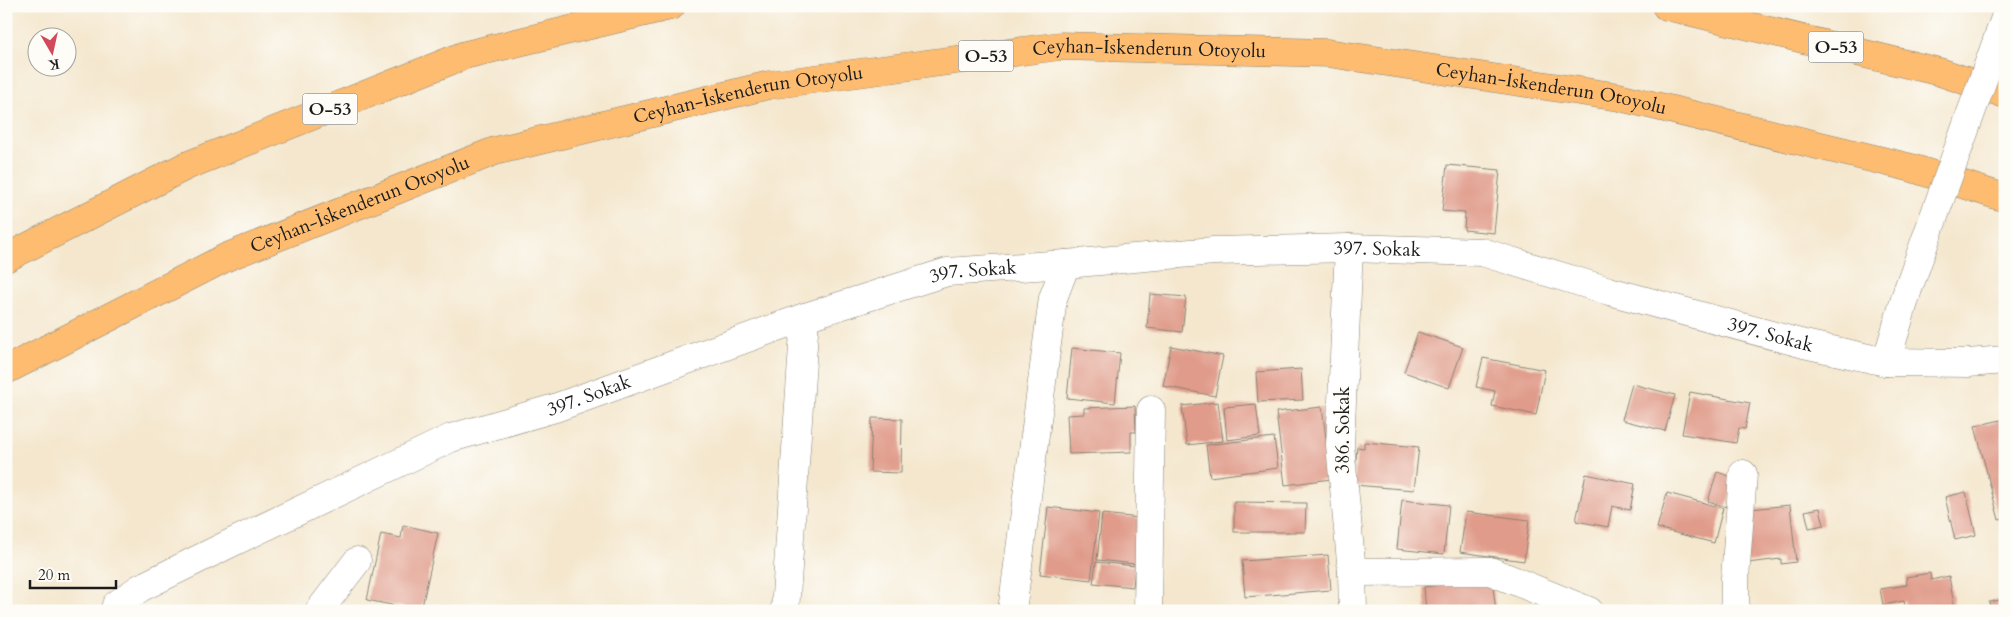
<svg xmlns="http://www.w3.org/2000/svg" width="2011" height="617" font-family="Cardo,serif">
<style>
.building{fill:#e09b8a}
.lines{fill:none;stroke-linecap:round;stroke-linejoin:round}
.minor-casing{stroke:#888275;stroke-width:29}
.highway-casing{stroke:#888275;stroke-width:29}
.minor{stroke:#fff;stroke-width:28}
.highway{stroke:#fdbc6f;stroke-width:28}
.minor-bridge-casing{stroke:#888275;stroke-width:29;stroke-linecap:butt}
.minor-bridge{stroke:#fff;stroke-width:28}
.labels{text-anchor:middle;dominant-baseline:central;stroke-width:4.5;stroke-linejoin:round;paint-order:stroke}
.shield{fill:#fdfcf7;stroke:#605f5e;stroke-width:1}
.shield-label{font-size:18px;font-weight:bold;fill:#1c1c1c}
.street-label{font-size:19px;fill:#1c1c1c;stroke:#fdfcf7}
</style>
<rect width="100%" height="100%" fill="#fdfcf7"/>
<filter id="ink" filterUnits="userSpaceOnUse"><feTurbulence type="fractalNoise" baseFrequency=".02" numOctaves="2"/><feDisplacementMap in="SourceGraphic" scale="10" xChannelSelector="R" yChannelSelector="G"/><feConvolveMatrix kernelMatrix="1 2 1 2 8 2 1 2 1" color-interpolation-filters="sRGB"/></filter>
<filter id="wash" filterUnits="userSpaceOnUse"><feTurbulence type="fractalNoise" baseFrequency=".0096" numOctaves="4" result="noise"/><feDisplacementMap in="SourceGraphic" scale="20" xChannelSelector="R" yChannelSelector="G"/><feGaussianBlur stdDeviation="1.12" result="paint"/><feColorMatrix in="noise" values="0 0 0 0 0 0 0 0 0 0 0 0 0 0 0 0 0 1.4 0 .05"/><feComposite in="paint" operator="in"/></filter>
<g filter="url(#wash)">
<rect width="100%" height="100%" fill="#f4e7ce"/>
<g id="blocks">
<path class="building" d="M1447,165L1500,170L1494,233L1464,230L1465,213L1442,211Z
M1150,294L1186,297L1182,332L1147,328Z
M1418,332L1463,347L1449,388L1404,372Z
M1171,346L1223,356L1215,396L1163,386Z
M1072,348L1120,353L1115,403L1067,398Z
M1483,358L1545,370L1536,415L1492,406L1495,391L1476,387Z
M1301,369L1303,400L1258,402L1256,372Z
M1632,384L1675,395L1665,431L1622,420Z
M1690,392L1750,403L1745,429L1739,428L1736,443L1682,434Z
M1218,402L1223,441L1187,445L1182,406Z
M1256,404L1260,436L1227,440L1224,407Z
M1135,406L1136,432H1131V452L1069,454L1067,415L1084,414V408Z
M1322,407L1331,479L1285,485L1276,412Z
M872,418L902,419L901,473L870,472Z
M2005,419V518L1999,520L1975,426Z
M1274,437L1278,468L1210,477L1206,445Z
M1364,442L1419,447L1414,490L1354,485L1357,447L1364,448Z
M1717,472L1736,478L1726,507L1708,501Z
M1586,474L1635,484L1630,510L1612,506L1608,527L1576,521Z
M1966,492L1976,535L1955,540L1945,497Z
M1667,493L1723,508L1714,543L1657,528Z
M1402,500L1449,505L1444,554L1397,549Z
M1234,502L1306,503L1305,532H1234Z
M1790,505L1796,562L1781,564V559L1747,563L1741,510Z
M1048,507L1099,513L1091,580L1040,574Z
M1820,508L1824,525L1809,528L1805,511Z
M1466,512L1529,520L1524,561L1460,552Z
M1102,514L1140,518L1135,564L1097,560Z
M403,525L438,533L421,611L367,600L381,534L401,538Z
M1328,555L1331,590L1245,597L1242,561Z
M1096,562L1135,566L1133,587L1093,583Z
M1930,573L1931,580L1949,576L1955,611H1906L1904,601L1883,605L1880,589L1907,585L1906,577Z
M1492,579L1496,611H1426L1424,587Z
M2005,599V611H1991L1989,602Z"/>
</g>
</g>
<g filter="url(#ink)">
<use href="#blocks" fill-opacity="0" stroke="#888275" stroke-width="1"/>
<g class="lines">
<g class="minor-casing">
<g id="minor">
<path d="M1349,248L1340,445L1352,572L1353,611"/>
<path d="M1886,362L1908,289"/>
<path d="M1352,572L1490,571L1589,611"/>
<path id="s1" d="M115,611L116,605L140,588L229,544L451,438L555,408L805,317L947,272L1066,264L1214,251L1349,248L1482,252L1609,291L1804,344L1886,362L1968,363L2005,360"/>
<path d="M319,611L357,561"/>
<path d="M785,611L805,317"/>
<path d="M1012,611L1053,298L1066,264"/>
<path d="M1148,611L1151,410"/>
<path d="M1735,611V578L1743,474"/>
</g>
</g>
<g class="highway-casing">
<g id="highway">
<path d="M1666,6L1940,72L2005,94"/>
<path d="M6,258L186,166L465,55L671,6"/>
<path id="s2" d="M6,370L227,257L495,151L769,85L1060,46L1328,53L1619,97L1912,168L2005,198"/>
</g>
</g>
<use href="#minor" class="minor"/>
<use href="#highway" class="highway"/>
<g class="minor-bridge-casing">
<path id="minor-bridge" d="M1908,289L2005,18"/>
</g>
<use href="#minor-bridge" class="minor-bridge"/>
</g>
</g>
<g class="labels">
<g class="shield">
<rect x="1808.5" y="31.5" width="55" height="31" rx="4"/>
<rect x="958.5" y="40.5" width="55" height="31" rx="4"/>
<rect x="302.5" y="93.5" width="55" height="31" rx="4"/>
</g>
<g class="shield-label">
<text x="1836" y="47">O-53</text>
<text x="986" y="56">O-53</text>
<text x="330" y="109">O-53</text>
</g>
<g class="street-label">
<text stroke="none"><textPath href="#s2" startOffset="1201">Ceyhan-İskenderun Otoyolu</textPath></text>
<text stroke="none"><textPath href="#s2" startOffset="1606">Ceyhan-İskenderun Otoyolu</textPath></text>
<text stroke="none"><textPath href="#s2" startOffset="796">Ceyhan-İskenderun Otoyolu</textPath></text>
<text stroke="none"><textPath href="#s2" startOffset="391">Ceyhan-İskenderun Otoyolu</textPath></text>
<text stroke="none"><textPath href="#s1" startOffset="1335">397. Sokak</textPath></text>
<text stroke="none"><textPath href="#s1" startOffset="930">397. Sokak</textPath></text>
<text stroke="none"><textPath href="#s1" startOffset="1740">397. Sokak</textPath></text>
<text stroke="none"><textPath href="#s1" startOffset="525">397. Sokak</textPath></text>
<text transform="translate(1343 430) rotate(-90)">386. Sokak</text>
</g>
</g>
<rect width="2011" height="617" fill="none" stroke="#fdfcf7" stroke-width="25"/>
<g transform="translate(52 52) rotate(171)"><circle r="24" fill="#fdfcf7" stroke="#a3a29f"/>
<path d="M0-4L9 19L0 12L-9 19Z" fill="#d1495b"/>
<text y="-8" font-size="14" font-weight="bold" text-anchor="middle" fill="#1c1c1c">K</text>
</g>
<path d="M30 580v8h86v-8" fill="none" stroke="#1c1c1c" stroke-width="2.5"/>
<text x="38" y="580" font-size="15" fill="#1c1c1c" stroke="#fdfcf7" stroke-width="4" paint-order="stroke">20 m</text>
</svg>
